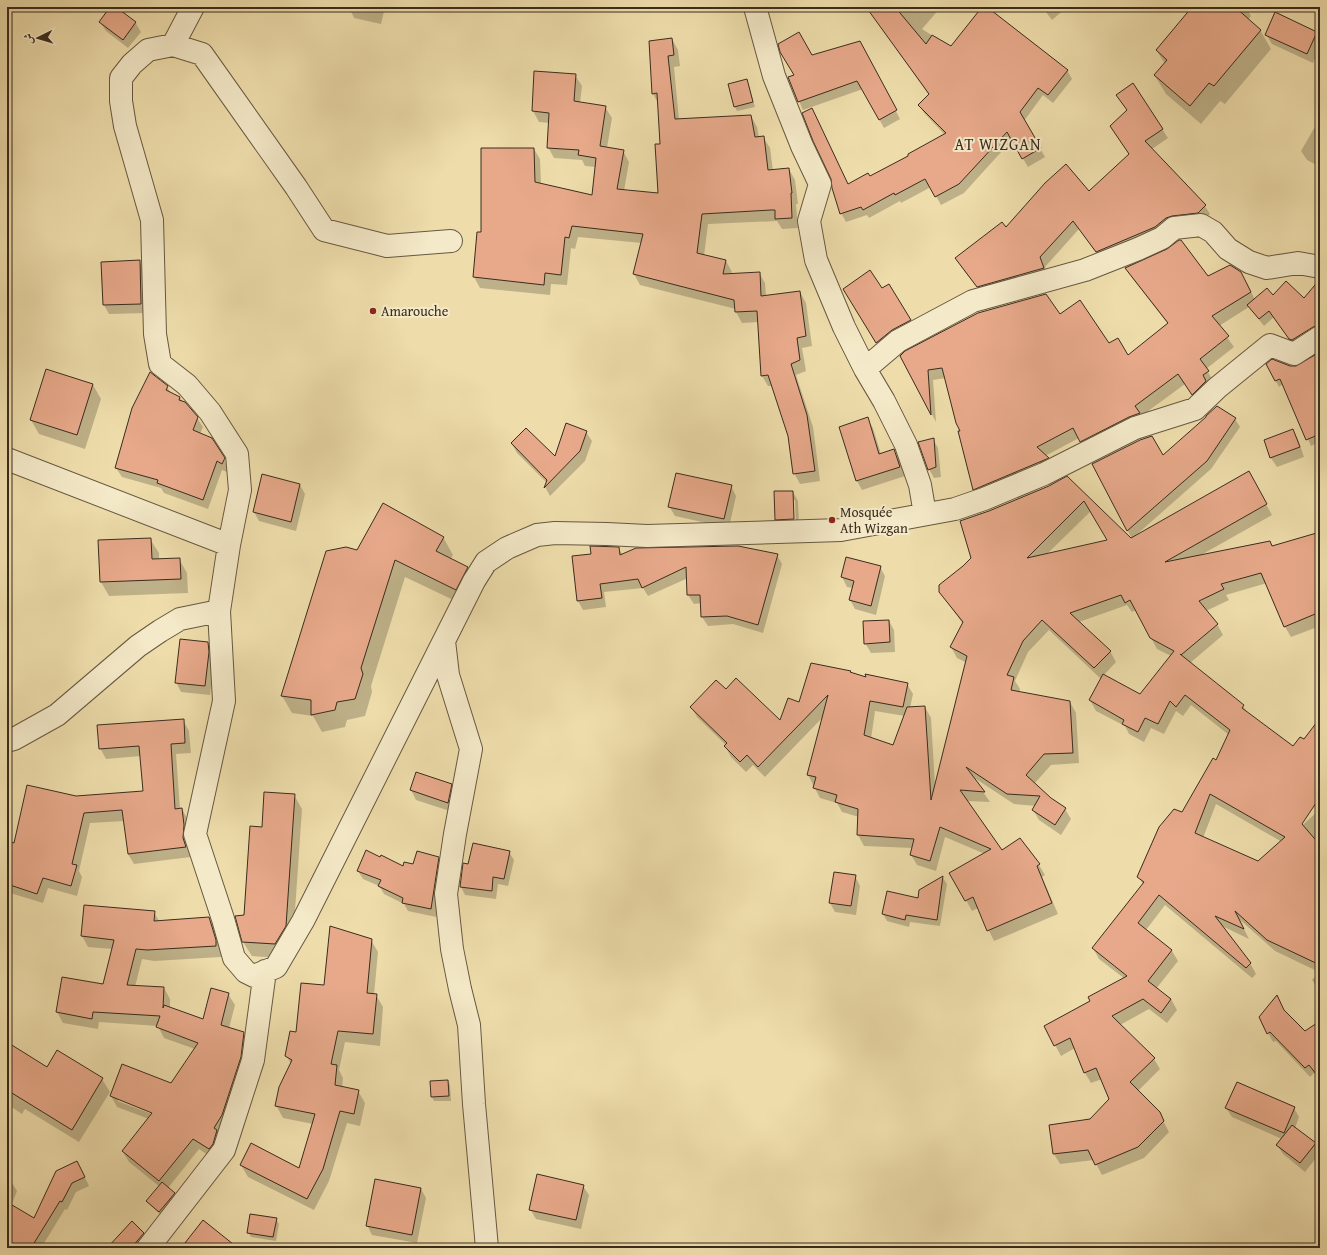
<svg xmlns="http://www.w3.org/2000/svg" width="1327" height="1255" font-family="'Gentium Book Plus',Amiri,serif">
<style>
.shadow{fill:#0003;fill-rule:evenodd}
.building{fill:#e7a98a;stroke:#3a2c1e;fill-rule:evenodd}
.lines{fill:none;stroke-linecap:round;stroke-linejoin:round}
.minor-casing{stroke:#675841;stroke-width:24}
.minor{stroke:#f4e9c8;stroke-width:22}
.poi-dot{fill:#8f2418;stroke:#f4e9c8;stroke-width:1.5}
.labels{text-anchor:middle;dominant-baseline:central;stroke-width:4;stroke-linejoin:round;paint-order:stroke}
.poi-label{font-size:14px;fill:#3a2c1e;stroke:#f4e9c8;text-anchor:start}
.quarter-label{font-size:16px;letter-spacing:1px;fill:#3a2c1e;stroke:#f4e9c8}
</style>
<rect width="100%" height="100%" fill="#eeddab"/>
<filter id="stains"><feTurbulence type="fractalNoise" baseFrequency=".005" numOctaves="4"/><feColorMatrix values="0 0 0 0 .2 0 0 0 0 .09 0 0 0 0 .02 0 0 0 .5 -.17"/></filter>
<radialGradient id="worn" r=".72"><stop offset=".6" stop-color="#630" stop-opacity="0"/><stop offset="1" stop-color="#630" stop-opacity=".3"/></radialGradient>
<path class="shadow" d="M112,7H114L135,22L141,32L128,48L106,31L100,22Z
M349,7H385L381,24L354,18Z
M886,7H941L922,29L952,48L983,7H986L1067,70L1072,79L1053,103L1043,95L1024,121L1045,157L1028,167L1012,140L964,193L941,205L931,187L901,203L900,201L869,218L867,215L846,222L841,213L848,185L870,177L910,156L945,135L924,113L919,105L929,95L881,27Z
M1042,7H1065L1066,8L1052,20Z
M1194,7H1246L1251,16L1248,20L1260,30L1271,49L1225,104L1220,101L1201,124L1166,94L1155,76L1165,64L1157,51Z
M1317,33L1320,38V46L1313,63L1272,44L1266,34Z
M672,39L678,50L680,66L674,67L679,120L751,116L757,127L759,138L763,137L770,148L773,171L789,169L795,180L798,204H796L798,228L782,229L777,221L708,224L704,256L726,261L732,272L731,274L759,273L765,283L766,296L800,292L806,303L812,346L802,348L806,371L796,375L813,427L820,481L800,484L794,473L789,436L773,386H768L762,376L759,322L742,323L736,312V309L640,285L634,274L642,243L578,237L575,249L571,248L567,285L551,284L550,295L480,288L474,277L482,234L534,149L540,159L541,184L593,197L596,167L585,166L582,160L554,158L548,147L550,123L539,122L533,111L535,73L575,75L582,86L580,103L605,107L612,118L607,148L623,151L629,162L624,191L659,195L661,145L658,103L653,94Z
M864,50L900,119L884,128L863,89L803,110L789,78L795,76L811,56Z
M747,80L749,85L755,107L737,111L735,107L729,85Z
M1133,85L1168,138L1152,149L1205,206L1210,214L1203,221L1102,261L1079,229L1045,267L1049,277L983,295L962,268L957,259L1006,228L1089,192L1130,154L1128,111L1117,95Z
M1320,118V167L1307,160L1301,151Z
M139,261L144,271L146,313L109,314L104,305Z
M1126,268L1208,277L1247,283L1255,300L1273,297L1282,287L1311,337L1294,346L1274,317L1264,326L1249,307L1219,326L1234,347L1206,369L1214,382L1198,404L1185,384L1140,417L1087,451L1079,438L1045,456L1054,468L980,499L974,489L961,431L946,378L933,380L936,422L901,356L1060,316L1128,356L1168,324L1132,278Z
M888,285L915,330L882,352L845,289H881Z
M1320,353V442L1311,446L1283,384L1279,387L1267,365L1296,367Z
M93,385L101,399L85,449L39,434L31,420Z
M167,387L171,393L180,398L197,418L203,427L200,434L224,459L229,468L227,472L222,470L208,509L164,493L161,488L122,477L116,468Z
M867,418L873,428L881,454L894,451L899,460L905,476L862,490L857,481L840,427Z
M1235,419L1240,427L1211,469L1135,536V537L1248,472L1272,515L1201,555L1270,542L1273,547L1320,559V626L1291,637L1285,627L1267,583L1226,595L1229,600L1206,611L1217,624L1223,635L1190,663L1243,706L1248,713L1293,748L1304,741L1320,719V792L1293,834L1320,809V992L1312,980L1319,972L1275,951L1239,919L1249,939L1222,926L1250,963L1256,974L1252,978L1165,905L1146,930L1172,951L1178,961L1156,989L1171,999L1177,1010L1167,1023L1149,1009L1120,1025L1154,1059L1160,1069L1138,1091L1159,1113L1169,1132L1144,1158L1102,1175L1094,1160L1060,1164L1054,1154L1050,1125L1091,1120L1110,1100L1102,1079L1091,1083L1085,1073L1075,1048L1061,1056L1055,1045L1091,1002L1125,979L1099,959L1093,948L1143,885L1139,877L1217,761L1229,735L1191,705L1183,716L1176,711L1164,734L1151,728L1144,742L1129,734L1125,726L1096,711L1090,700L1101,679L1049,630L1028,652L1015,681L1020,689L1019,693L1070,702L1076,713L1079,763L1051,765L1034,784L1050,799L1065,809L1071,819L1061,835L1039,820L1033,810L1036,806L1014,804L973,777L990,802L966,801L1001,851L1020,839L1039,865L1045,875L1042,877L1058,914L994,941L978,908L972,911L951,873L985,854L945,837L936,871L917,865L911,855L913,848L864,846L858,835L859,817L842,812L837,803L820,798L808,775L824,716L765,777L753,765L746,772L731,757L725,746L726,745L697,717L691,707L726,690L780,722L799,703L867,679L907,684L913,694L910,708L925,707L931,718L935,786L967,663L957,658L951,647L963,624L947,602L940,591L972,558L989,511L1049,486L1067,477L1130,539H1132L1093,464L1163,456ZM1091,511L1108,541L1047,554ZM1127,605L1132,612L1136,610L1157,649L1171,656L1141,695L1104,675L1116,662L1110,651L1079,622ZM875,711L905,716L894,747L871,739ZM1216,804L1282,842L1258,862L1203,838Z
M1293,430L1298,439L1304,457L1277,467L1271,458L1265,440Z
M586,432L592,441L585,461L550,496L545,487L547,483L517,453L512,444L555,458Z
M933,439L938,448L941,477L934,478L929,469Z
M300,485L305,494L296,531L259,521L254,512Z
M731,486L736,496L729,528L675,516L669,506Z
M793,492L798,501L799,528L781,529L776,519ZM793,500H795L796,524H794Z
M443,537L453,555L450,560L467,568L477,585L466,606L405,577L371,686L372,692L365,716L347,720L345,727L322,732L313,716L292,713L282,696L357,552Z
M150,539L159,553V560L179,559L187,573L188,593L109,596L101,582Z
M618,548L623,555H777L782,564L763,633L733,624L708,626L702,617V603L694,604L688,595V578L648,596L643,588L604,592L606,607L583,610L578,601L592,555Z
M880,567L885,576L876,615L855,609L850,600L853,588L847,587L842,577Z
M889,621L894,630L895,652L871,653L865,643Z
M208,643L213,653L214,662L210,695L181,692L176,682Z
M183,720L189,731L191,753L176,754L180,809H182L188,820L191,857L134,864L128,854L124,821L90,823L79,871L82,877L77,896L48,888L43,903L7,892V856L15,844L76,797L144,792L141,756L106,759L100,748Z
M451,784L456,794L453,812L416,800L411,790Z
M294,795L302,809L293,940L283,958L252,956L243,942L245,916L263,828Z
M509,852L514,860L508,886L498,884L496,899L465,895L461,887L469,866Z
M438,858L443,866L436,917L408,911L404,904L384,894L379,886L363,879L358,871L404,867Z
M855,876L860,886L856,915L835,912L830,903Z
M943,878L947,884L940,926L910,922L909,927L887,921L883,914L918,900L920,891Z
M154,912L159,921L209,918L215,929L222,952L221,957L154,961L142,959L135,987L164,988L170,999V1008L203,1021L228,994L235,1005L229,1028L243,1033L250,1044L215,1160L199,1149L168,1188L176,1198L162,1216L150,1205L147,1201L160,1187L129,1162L123,1152L149,1119L117,1107L111,1096L172,1084L195,1049L164,1038L158,1026L99,1022L98,1029L63,1023L57,1012L104,985L113,949L88,947L82,936ZM118,1098L158,1114L157,1116L118,1101Z
M371,940L378,952L374,995H376L383,1007L380,1046L345,1042L339,1070L343,1078L342,1088L358,1091L365,1103L360,1126L347,1123L329,1181L314,1210L248,1177L241,1165L299,1169L313,1124L283,1118L276,1105L291,1064L286,1055L297,1033L325,986Z
M1285,1012L1305,1033L1320,1022V1080L1314,1073L1310,1077L1276,1041L1273,1042L1260,1018Z
M7,1053L47,1069L102,1079L110,1092L79,1142L25,1109L22,1114L7,1104Z
M431,1081H448L450,1085L451,1101H434L432,1097Z
M1226,1108H1294L1299,1117L1295,1128L1315,1144L1320,1153L1305,1172L1283,1154L1277,1145L1282,1139L1232,1117Z
M82,1171L89,1186L76,1192L67,1210L65,1209L41,1248H7V1180L12,1183L17,1191L11,1206L34,1220Z
M583,1186L589,1195L581,1229L536,1219L530,1209Z
M421,1189L426,1198L417,1243L372,1235L367,1225Z
M276,1219L279,1224L276,1241L251,1237L248,1232Z
M143,1233L148,1241L141,1248H109Z"/>
<path class="building" d="M110,7H116L136,22L123,40L99,22Z
M866,7H895L926,44L932,35L951,46L982,7H987L1068,70L1048,95L1038,88L1020,112L1041,148L1022,159L1007,132L959,184L935,197L925,179L895,195L894,193L863,210L861,207L840,214L832,188L831,179L813,141L802,113L812,108L848,184L868,173L870,176L908,156V154L946,133L918,105L929,94Z
M1192,7H1235L1261,30L1214,86L1209,83L1190,106L1154,75L1167,60L1156,50Z
M1275,12L1317,32L1307,54L1265,35Z
M799,32L812,55L860,41L897,110L879,120L857,81L798,102L788,77L794,75L780,52L778,44Z
M672,38L674,55L668,56L675,119L751,115L755,137L764,136L768,170L789,168L792,193H791L792,218L775,219V210H771L702,214L697,253L726,260L723,274L760,272L761,296L800,291L806,336L797,338L800,360L791,364L807,415L815,471L793,474L788,436L768,375L761,376L757,311L735,312L734,300L633,274L643,234L572,226L569,238L565,237L561,275L545,273L544,285L473,277L477,232H481V148H534L535,182L592,195L596,158L578,155L579,150L547,148L549,113L532,111L534,71L576,74L574,101L606,106L600,146L624,150L617,189L658,193L655,144H660L657,93L652,94L649,41Z
M747,79L753,102L734,107L728,84Z
M1133,83L1163,129L1145,141L1206,205L1198,213L1172,216L1166,218L1155,227L1096,252L1073,221L1040,257L1044,268L977,287L955,258L1002,222L1006,227L1045,183L1066,164L1089,191L1129,154L1110,126L1127,110L1116,95Z
M1179,240H1181L1208,276L1230,265L1241,272L1251,292L1212,316L1229,336L1200,359L1209,371L1203,375L1206,381L1192,395L1178,374L1135,406L1140,413L1129,417L1080,442L1073,428L1037,447L1049,458L973,490L958,431H960L956,423L942,368L928,370L931,415L900,356L905,351L978,313L1046,294L1060,314L1080,300L1109,343L1118,338L1128,355L1168,323L1125,268L1167,249Z
M140,260L141,304L103,305L101,262Z
M870,270L882,288L889,284L911,320L892,330L876,343L843,289Z
M1320,279V325L1313,327L1292,340L1289,339L1269,311L1259,319L1247,305L1267,288L1273,295L1286,281L1304,298Z
M1320,352V434L1306,440L1280,379L1275,381L1266,364L1272,359L1290,366H1296Z
M46,369L93,384L77,435L30,420Z
M150,372L168,386L166,390L180,397L179,400L185,402L198,417L193,430L212,438L225,458L222,464L217,461L203,500L157,483L158,480L115,468L132,408Z
M1217,406L1236,418L1207,461L1127,531L1092,464L1140,440L1152,436L1163,455L1206,417V416Z
M868,417L879,454L894,449L900,467L856,481L839,427Z
M566,423L587,431L580,451L544,488L547,480L511,443L526,428L555,456Z
M1293,429L1300,447L1270,458L1264,440Z
M934,438L936,467L928,470L918,442Z
M1249,471L1267,504L1165,562L1270,541L1272,546L1320,532V612L1284,627L1261,573L1221,584L1224,589L1199,601L1218,624L1181,655L1180,654L1244,705L1242,708L1293,746L1300,737L1304,739L1320,718V797L1302,824L1320,845V965L1267,940L1235,911L1244,929L1215,916L1251,963L1246,968L1159,895L1138,923L1172,950L1148,981L1171,999L1161,1013L1143,999L1112,1016L1155,1058L1130,1082L1160,1112L1164,1121L1138,1147L1095,1165L1088,1150L1053,1154L1049,1125L1090,1119L1109,1099L1096,1068L1084,1073L1070,1038L1054,1046L1044,1026L1090,1001L1088,997L1127,976L1092,948L1144,882L1137,877L1159,827L1174,809L1182,812L1213,758L1216,760L1230,730L1185,695L1176,707L1170,701L1158,724L1145,718L1138,732L1122,724L1124,720L1089,700L1103,674L1140,694L1174,651L1150,638L1130,600L1125,603L1121,595L1070,613L1111,651L1094,668L1042,620L1023,641L1007,675L1014,677L1011,690L1070,701L1073,753L1044,754L1026,775L1051,798L1066,808L1055,825L1032,810L1040,796L1007,794L966,767L985,792L960,790L1002,850L1020,838L1040,864L1037,866L1052,903L987,931L973,897L965,901L949,873L991,849L940,827L930,861L910,855L914,839L857,835L858,809L835,802L837,795L813,788L816,777L807,775L828,695L758,767L747,755L740,762L724,746L727,743L690,707L716,680L726,689L736,678L780,720L788,698L799,702L811,663L851,671L850,672L866,677L865,674L908,683L903,707L870,701L864,735L893,745L907,707L925,706L931,800L967,656L950,647L963,622L939,592V585L963,566L971,558L960,521L989,511L1049,486L1067,476L1131,538ZM1084,501L1107,540L1027,558ZM1210,794L1285,837L1258,861L1195,833Z
M676,473L732,485L724,519L668,507Z
M262,474L300,484L291,522L253,512Z
M774,491H793L794,519L775,520Z
M383,503L444,537L436,551L468,567L456,590L395,560L361,668L363,674L355,699L337,702L335,710L311,715V700L281,696L326,551L346,547L357,550Z
M151,538L152,559L180,558L181,579L100,582L98,540Z
M590,546L619,547L620,555L636,548L738,546L778,554L758,625L727,616L701,617L700,595H687L686,567L642,588L638,579L600,584L602,598L577,601L572,556L591,554Z
M846,557L881,566L871,606L849,600L854,581L841,577Z
M889,620L890,642L864,644L863,621Z
M180,639L208,642L209,652L205,686L175,683Z
M184,719L185,743L171,744L175,809L182,808L184,825L183,838L186,847L128,854L122,810L84,813L72,864L77,865L71,886L43,878L37,894L7,884V853L11,842L14,843L27,785L76,796L143,791L139,746L99,749L97,725Z
M416,772L452,784L448,803L410,790Z
M264,792L295,794L286,926L275,944L242,942L235,916L244,915L250,826L262,827Z
M473,843L510,851L504,879L493,877L492,891L460,887L463,863L468,864Z
M366,850L380,857L381,855L403,866L404,862L413,864L417,851L439,857L431,909L402,903L403,898L378,886L381,880L357,871Z
M834,872L856,875L851,906L829,903Z
M943,876L937,920L906,915L905,920L882,914L887,891L918,898L919,890Z
M84,905L155,911L154,921L209,917L216,940V946L147,950L136,949L127,985L164,987L163,1008L164,1005L203,1019L211,988L229,993L221,1025L244,1032L241,1057L222,1115L214,1128L217,1130L213,1144L209,1149L193,1139L159,1181L122,1151L152,1113L110,1096L122,1064L171,1083L198,1043L156,1027L160,1016L93,1012L92,1019L56,1012L62,977L103,984L114,940L81,936Z
M330,926L372,939L367,993L377,994L373,1034L338,1031L331,1064L337,1065L335,1085L359,1090L354,1114L340,1111L323,1169L307,1199L240,1165L251,1143L299,1168L315,1114L275,1106L279,1087L292,1060L285,1056L290,1031L296,1032L301,983L324,985Z
M1277,995L1284,1010L1305,1031L1320,1021V1079L1309,1065L1305,1068L1270,1032L1267,1034L1259,1017Z
M7,1042L47,1067L57,1050L103,1078L72,1130L7,1090Z
M448,1080L449,1096L431,1097L430,1081Z
M1237,1082L1295,1107L1284,1133L1225,1108Z
M1292,1125L1316,1143L1300,1163L1276,1145Z
M77,1161L85,1177L72,1183L62,1202L60,1201L31,1248H13L7,1244V1202L34,1218L56,1171Z
M537,1174L584,1185L576,1220L529,1210Z
M375,1179L421,1188L412,1235L366,1226Z
M162,1182L175,1193L159,1212L146,1201Z
M250,1214L277,1218L273,1237L247,1233Z
M203,1220L238,1248H181Z
M132,1221L144,1233L131,1248H107Z"/>
<g class="lines">
<g class="minor-casing">
<path id="minor" d="M755,7L774,76L802,146L820,184L809,221L816,260L844,327L865,369L884,401L906,445L920,485L925,514
M173,45L193,7
M865,369L898,341L973,301L1085,270L1138,249L1162,238L1174,228L1201,225L1213,232L1228,249L1249,262L1267,268L1298,263L1320,267
M7,459L229,545
M219,611L229,545L240,490L237,454L210,412L187,385L160,364L155,334L152,220L125,126L121,101V78L132,64L148,50L173,45L202,54L296,187L324,230L387,246L451,241
M444,641L448,675L471,749L455,834L446,894L452,949L460,989L469,1025L474,1104L487,1248
M7,741L14,739L57,715L138,646L160,631L180,619L219,611L224,701L195,834L223,919L234,958L246,972L254,976L276,967L303,921L474,581L486,562L507,548L537,535L555,533L607,534L647,536L841,530L955,509L984,499L1044,474L1135,428L1195,409L1217,388L1270,345L1294,354L1320,337
M148,1248L224,1150L253,1060L265,971"/>
</g>
<use href="#minor" class="minor"/>
</g>
<g class="poi-dot">
<circle cx="373" cy="311" r="4"/>
<circle cx="832" cy="520" r="4"/>
</g>
<g class="labels">
<g class="poi-label">
<text x="381" y="311">Amarouche</text>
<text x="840" y="512">Mosquée<tspan x="840" dy="16">Ath Wizgan</tspan></text>
</g>
<g class="quarter-label">
<text x="998" y="144">AT WIZGAN</text>
</g>
</g>
<rect width="1327" height="1255" fill="none" stroke="#eeddab" stroke-width="24"/>
<rect x="8" y="8" width="1311" height="1239" fill="none" stroke="#3a2c1e" stroke-width="2"/>
<rect x="12" y="12" width="1303" height="1231" fill="none" stroke="#3a2c1e"/>
<g transform="translate(38 38) rotate(265)" stroke="#f4e9c8" stroke-width="3" paint-order="stroke">
<path d="M0-3L7 15L0 10L-7 15Z" fill="#3a2c1e"/>
<text y="-6" font-size="11" font-weight="bold" text-anchor="middle" fill="#3a2c1e">ش</text>
</g>
<rect width="100%" height="100%" filter="url(#stains)"/>
<rect width="100%" height="100%" fill="url(#worn)"/>
</svg>
